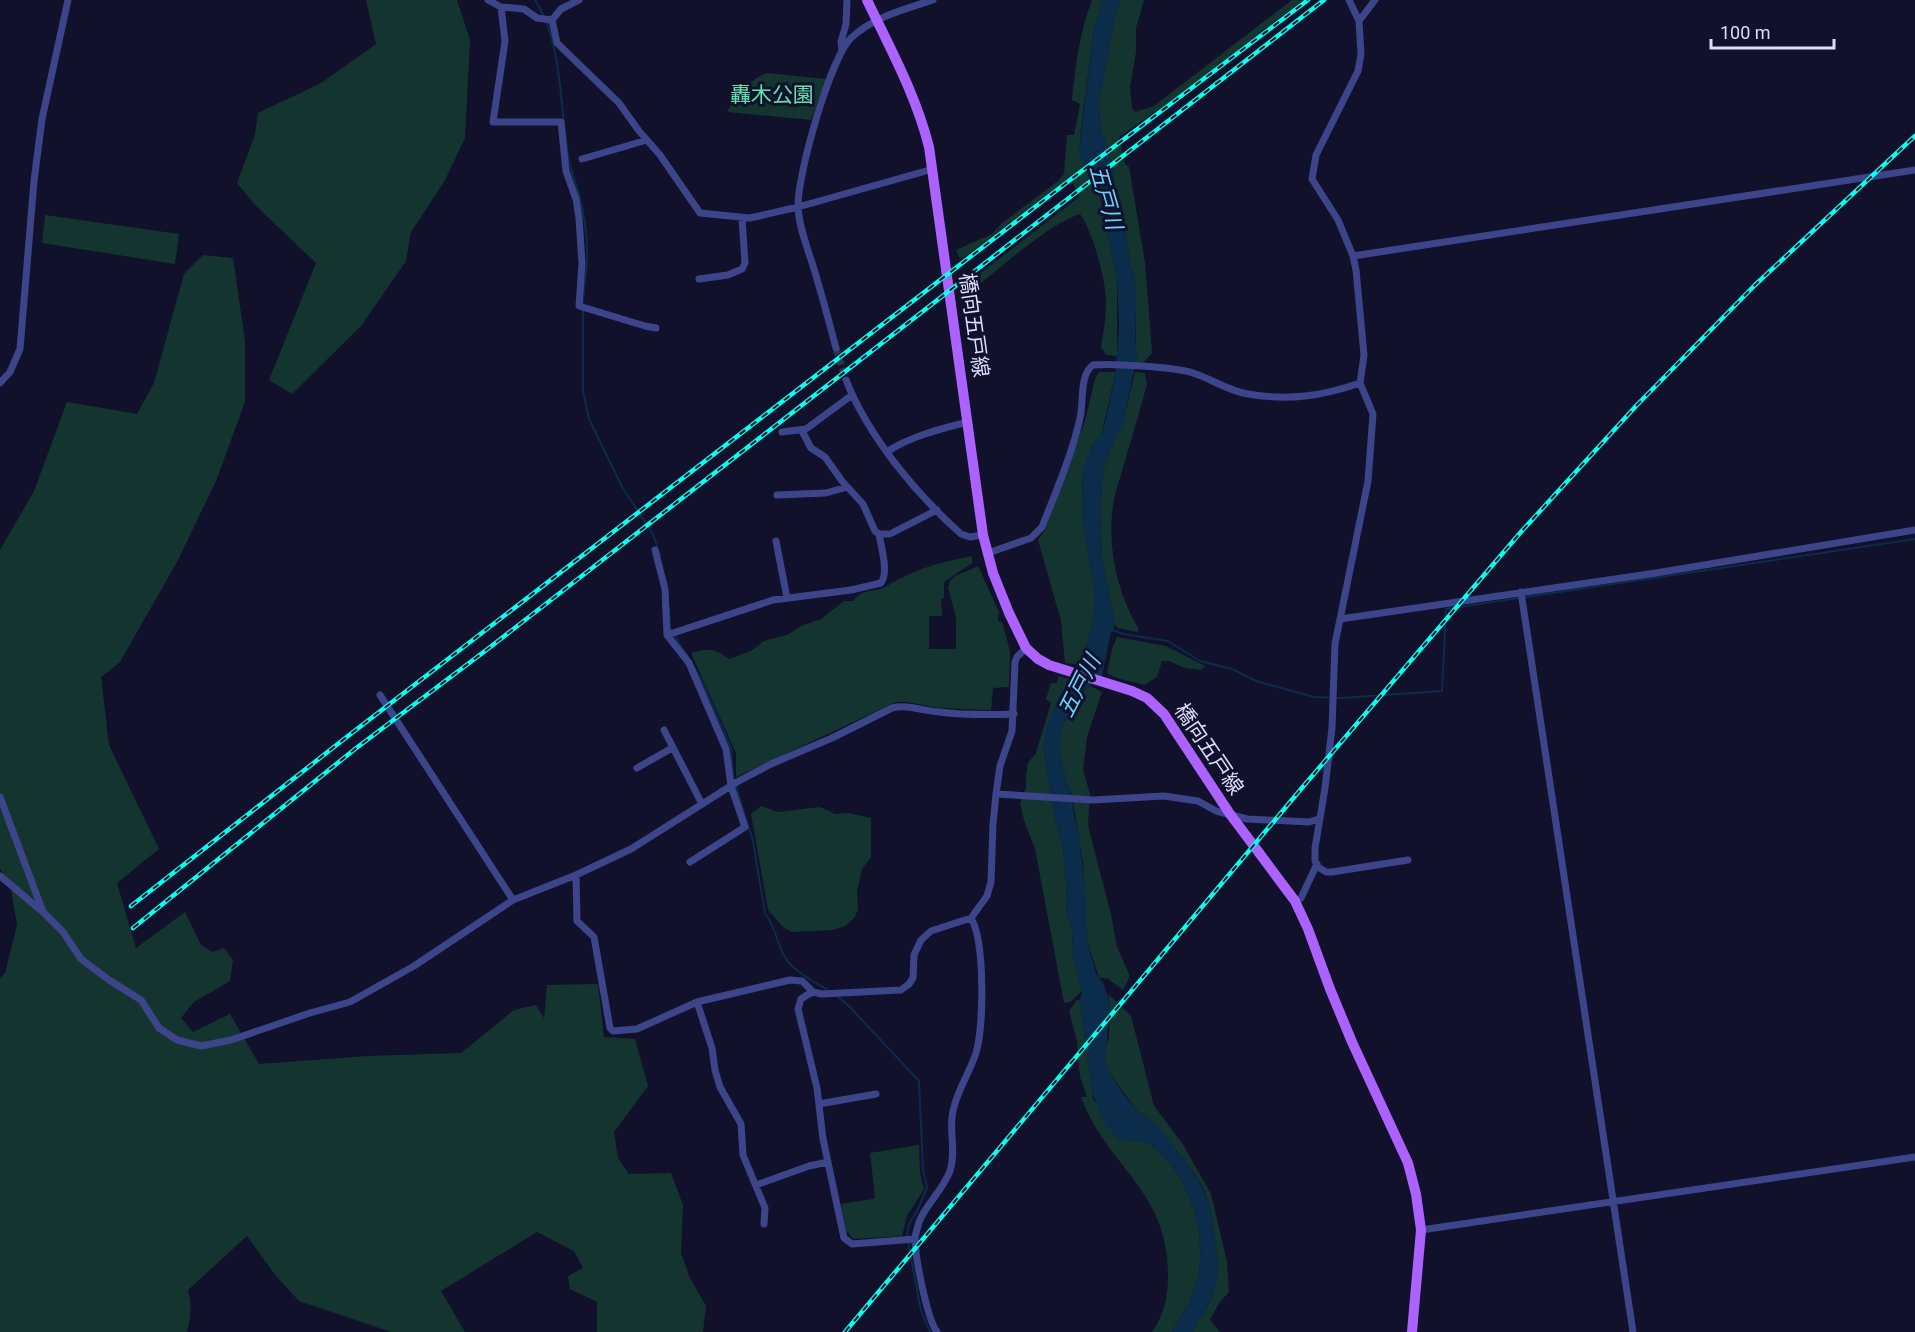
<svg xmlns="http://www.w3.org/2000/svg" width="1915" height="1332" font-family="Roboto,'Noto Sans JP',sans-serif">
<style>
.green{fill:#14352f}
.water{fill:#0b2c4a}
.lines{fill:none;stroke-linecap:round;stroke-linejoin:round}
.stream{stroke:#0b2c4a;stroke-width:2}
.minor-tunnel{stroke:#2f304b;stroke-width:7;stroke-dasharray:7 3.5;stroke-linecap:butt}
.minor{stroke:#3c458a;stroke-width:7}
.primary{stroke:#ab62ff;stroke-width:10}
.rail-casing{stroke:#07ffef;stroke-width:4.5}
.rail{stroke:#11112b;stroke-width:2;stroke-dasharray:7;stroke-linecap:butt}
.labels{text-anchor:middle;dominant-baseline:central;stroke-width:6;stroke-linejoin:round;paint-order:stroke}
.park-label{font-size:21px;fill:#64e2ae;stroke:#11112b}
.street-label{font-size:21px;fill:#dbddff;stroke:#11112b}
.water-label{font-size:22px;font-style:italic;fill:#69d2ff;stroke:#11112b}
</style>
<rect width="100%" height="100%" fill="#11112b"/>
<path class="green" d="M366,0H457L470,40L465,138L444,182L411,232L406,261L361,326L292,394L269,380L316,263L255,205L237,183L255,135L258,113L321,83L376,44Z
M1092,0H1103L1094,28L1080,137L1100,198L1117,279V356L1106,355L1101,347C1104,331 1106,316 1106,300C1105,277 1093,232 1080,214C1049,224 1004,265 977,286L967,291L964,290V286L1079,197L1070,177L962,259L959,257L956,250L992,234L1002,223L1058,181L1064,174L1067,135H1074L1080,104L1072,100C1075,67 1080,31 1092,0Z
M1120,0H1144L1136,28V52L1130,87L1132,108L1135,112L1154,106L1292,0H1303L1169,102L1119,137L1125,164L1129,167L1145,263L1152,353L1144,362H1136L1135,277L1130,265L1126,234L1114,185V173L1100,125L1099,102L1115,15Z
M766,73L826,79L811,120L727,112C736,94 748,81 766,73Z
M45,215L179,234L175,264L42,243Z
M203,255L233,258L245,341V402L216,481L177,562L120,662L101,677L109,745L159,849L117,883L136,948L185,912L201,945L212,952L224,948L233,960L230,981L194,1002L181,1018L193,1032L230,1014L259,1064L368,1056L461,1053L514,1010L536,1005L544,1018L547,985L598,984L604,1037L635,1039L648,1086L614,1132L618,1158L629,1174L671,1173L683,1205L681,1253L690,1278L706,1306L703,1332H597V1302L570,1289L568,1276L583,1268L574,1251L537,1232L441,1291L465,1332H391L299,1301L276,1276L247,1236L188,1290C192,1305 191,1317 187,1332H0V978L5,973L17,925L11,889L0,868V550L34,491L67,402L137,414L154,383L184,274Z
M1099,372H1116L1101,435L1092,445L1082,480L1084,528L1095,595V613L1092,629L1080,665L1065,663L1061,621L1038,540L1045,530L1085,421L1095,379Z
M1135,372L1145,373L1147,384C1140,411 1132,437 1124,464C1121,477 1115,491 1113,505C1107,548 1117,592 1139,630L1137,632L1118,628L1115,625L1102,559L1100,510L1103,471L1113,441L1122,426Z
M972,556V563L944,582V598L941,599L942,616H929V649H956V618L948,587L950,581L955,576L978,566L1000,614H998V621L1002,622L1010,651L1009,687L993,688L991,710L939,708L907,702H896L736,777V753L691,653C709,648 714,648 729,659L751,651L764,641L789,634L801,626L821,619L844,601H853C865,586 874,594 887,586C917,568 938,563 972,556Z
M1117,637L1166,646L1205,666L1201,670L1185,668L1169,661H1162L1157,677L1144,685C1132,681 1117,680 1107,673L1112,649Z
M1058,676L1073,680L1069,688L1059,696L1043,745L1054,814L1063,848L1067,896L1066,909L1072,929L1073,955L1082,991L1070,1002L1064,1003L1035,849L1024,820L1020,803L1026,788V775L1028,763L1036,753L1051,703L1046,699L1051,683H1057Z
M1090,686L1102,692L1087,737L1083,770L1090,794L1088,824L1091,838L1111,914L1117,947L1130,976L1123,990L1108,979L1099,977L1087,941L1083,863L1071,790L1066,782L1060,753V736L1062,726L1079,695Z
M761,806L778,812L820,807L835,814L849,813L871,818V857L862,869L857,892L858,909L855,917L845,926L832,930L792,932L783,927L768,910L751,814Z
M1108,994L1131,1016L1154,1106L1182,1143L1211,1194L1227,1262L1229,1292L1219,1303L1210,1320L1220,1332H1192L1212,1298L1217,1279L1218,1261L1210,1207L1202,1185L1187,1163L1151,1120L1139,1113L1110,1074L1105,1061V1049L1109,1037L1110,1003Z
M1077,1000H1080L1093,1099L1127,1141H1147C1162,1155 1177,1169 1185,1187C1201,1220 1206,1262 1192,1296C1187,1308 1178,1320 1172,1332H1152C1164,1315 1168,1297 1168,1276C1169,1190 1106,1166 1081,1097H1087L1080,1077L1077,1041L1069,1011Z
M919,1145L920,1172L924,1189L907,1216L902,1236L853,1239L846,1230L841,1204L873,1199L875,1197L870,1153Z"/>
<path class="water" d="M1103,0H1120L1115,15L1099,102L1100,125L1114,173V185L1126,234L1130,265L1135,277L1136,305L1135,336L1137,357L1122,427L1113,441L1103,471L1100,510L1102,559L1115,625L1110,636L1102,676L1079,695L1062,726L1060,736V753L1066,782L1071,790L1074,816L1079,836L1086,897L1087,941L1096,973L1103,983L1110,1003L1105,1061L1110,1074L1122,1092L1139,1113L1151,1119L1187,1163L1201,1185L1210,1207L1218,1261L1217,1279L1212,1298L1192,1332H1172C1178,1320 1187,1308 1192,1296C1206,1262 1201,1220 1185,1187C1177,1169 1162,1155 1147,1142L1127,1141L1117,1138L1103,1121L1091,1089L1080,1000L1082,991L1073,955L1072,929L1066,909L1067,896L1063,848L1054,814L1043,745L1046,729L1059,696L1069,688L1085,651L1092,629L1095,595L1084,528L1082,472L1092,445L1101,435L1105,422L1115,378L1119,326L1117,279L1100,198L1080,157L1079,150L1094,28Z"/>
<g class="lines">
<path class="stream" d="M535,0C564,44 559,110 569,160C571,172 576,183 579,195C584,213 587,231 587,250C588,268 583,286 583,305
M583,310V391L589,419L623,489L653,534L660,555
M669,608L670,628L701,679L731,748L733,777L753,841L765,913C774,925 776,938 782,952C790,970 813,981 829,991
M1112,630L1124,634L1168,641L1200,661L1232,669L1256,681L1314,697L1341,698L1442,691L1446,609L1915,539
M837,996L848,1005L919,1081L923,1169L927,1188L917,1211L909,1224L907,1236
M908,1242L921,1311L930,1332"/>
<path class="minor-tunnel" d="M836,348L846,380"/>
<path class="minor" d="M488,0L501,7L524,9L537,18L552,20
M1349,0L1359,21L1361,54L1358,71L1316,155L1312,179L1338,220L1353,256L1356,270L1364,355L1360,383L1373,414L1368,481L1335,644L1332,728L1325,788L1315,848V861L1318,867L1326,872H1332L1408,860
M501,7L505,41L493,122H561L566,171L576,199L579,218L582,263L579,306L645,326L656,328
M552,20L557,43L619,103L639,131L660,155L700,213L750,218L798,207L933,169
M552,20L561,9L579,0
M1359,21L1375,0
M842,51L841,42L846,24L847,0
M582,159L647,140
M1353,256L1915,170
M699,279L728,275L742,269L745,263L742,218
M836,348C829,322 822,295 814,269C808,249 799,228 798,207C797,176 830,59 851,38C873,17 905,9 933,0
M846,380C868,436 916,494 961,534L970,537L983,535
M0,383L10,372L20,349L34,181L42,119L68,0
M802,431L811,448L825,457L842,481L863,504L875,531L879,534H890L937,510
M782,432L806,429L852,395
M888,451C912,436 940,429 968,422
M777,495L826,493L847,487
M776,541L787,598
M655,550L665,589L667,635L689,663L726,749L731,786L745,827L690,862
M988,553L1031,538L1042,527C1055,494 1073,452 1080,418C1084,402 1079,375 1093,365C1111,363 1175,367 1193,373C1212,379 1228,391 1248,394C1288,401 1323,396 1360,383
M1521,592L1633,1332
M1340,619L1656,573L1915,530
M667,635L773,600L851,590L881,583C889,572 881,547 879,534
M380,695L513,900
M664,730L702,804
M637,768L672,748
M996,794L1093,800L1164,796L1198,801L1216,811L1247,819L1309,822L1319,819
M0,797L43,912
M576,875L577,921L594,937L610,1028L613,1031L637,1029L697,1002L790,980L802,981L813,992
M0,876L43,912L63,932L81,959L109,980L141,1000L159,1028L177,1040L201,1046L231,1040L310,1013L350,1002L414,966L513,900L576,875L631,849L737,782L771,764L832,738L892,708C907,704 923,711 939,712C964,715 989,715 1014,714
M1295,901L1301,898L1317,864
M697,1002L712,1048L715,1070L720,1087L741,1124L743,1155L765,1208L764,1224
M819,1104L876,1094
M756,1185L809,1166L828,1162
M1421,1230L1915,1157
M915,1239L852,1244L844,1238L823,1139L817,1088L798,1009L801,999L807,995L813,992L822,994L901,990L909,984L913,978L914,955L921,940L931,931L971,918L987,896L991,882L993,824L996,794L1000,766L1012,731L1015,662L1017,657L1026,648
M937,1332C927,1319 915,1256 915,1239C915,1234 918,1227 919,1222C926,1204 943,1190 950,1171C956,1153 950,1135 952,1117C955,1094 969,1074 976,1053C984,1026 985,941 971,918"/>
<path class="primary" d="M867,0C890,48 916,95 929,147L983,535L993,573L1009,613L1026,648L1038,659L1049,665L1132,691L1147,698L1164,714L1230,814L1295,901L1308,929L1330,989L1352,1042L1408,1163L1416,1194L1421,1230L1412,1332"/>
<g class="rail-casing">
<path id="rail" d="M131,906L348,736L1070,180L1308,0
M133,928L355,749L489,648L1324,0
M845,1332L1301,789L1520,533L1636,406L1755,285L1915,136"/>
</g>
<use href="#rail" class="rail"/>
</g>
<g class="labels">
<g class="park-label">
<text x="772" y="95">轟木公園</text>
</g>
<g class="street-label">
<text transform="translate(974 325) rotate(82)">橋向五戸線</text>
<text transform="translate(1209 749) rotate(56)">橋向五戸線</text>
</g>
<g class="water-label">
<text transform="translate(1106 197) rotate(74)">五戸川</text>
<text transform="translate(1079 686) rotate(-63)">五戸川</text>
</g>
</g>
<path d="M1711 39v9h123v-9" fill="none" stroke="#dbddff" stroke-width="3"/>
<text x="1720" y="39" font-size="18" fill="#dbddff" stroke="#11112b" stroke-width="4.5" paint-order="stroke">100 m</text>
</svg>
